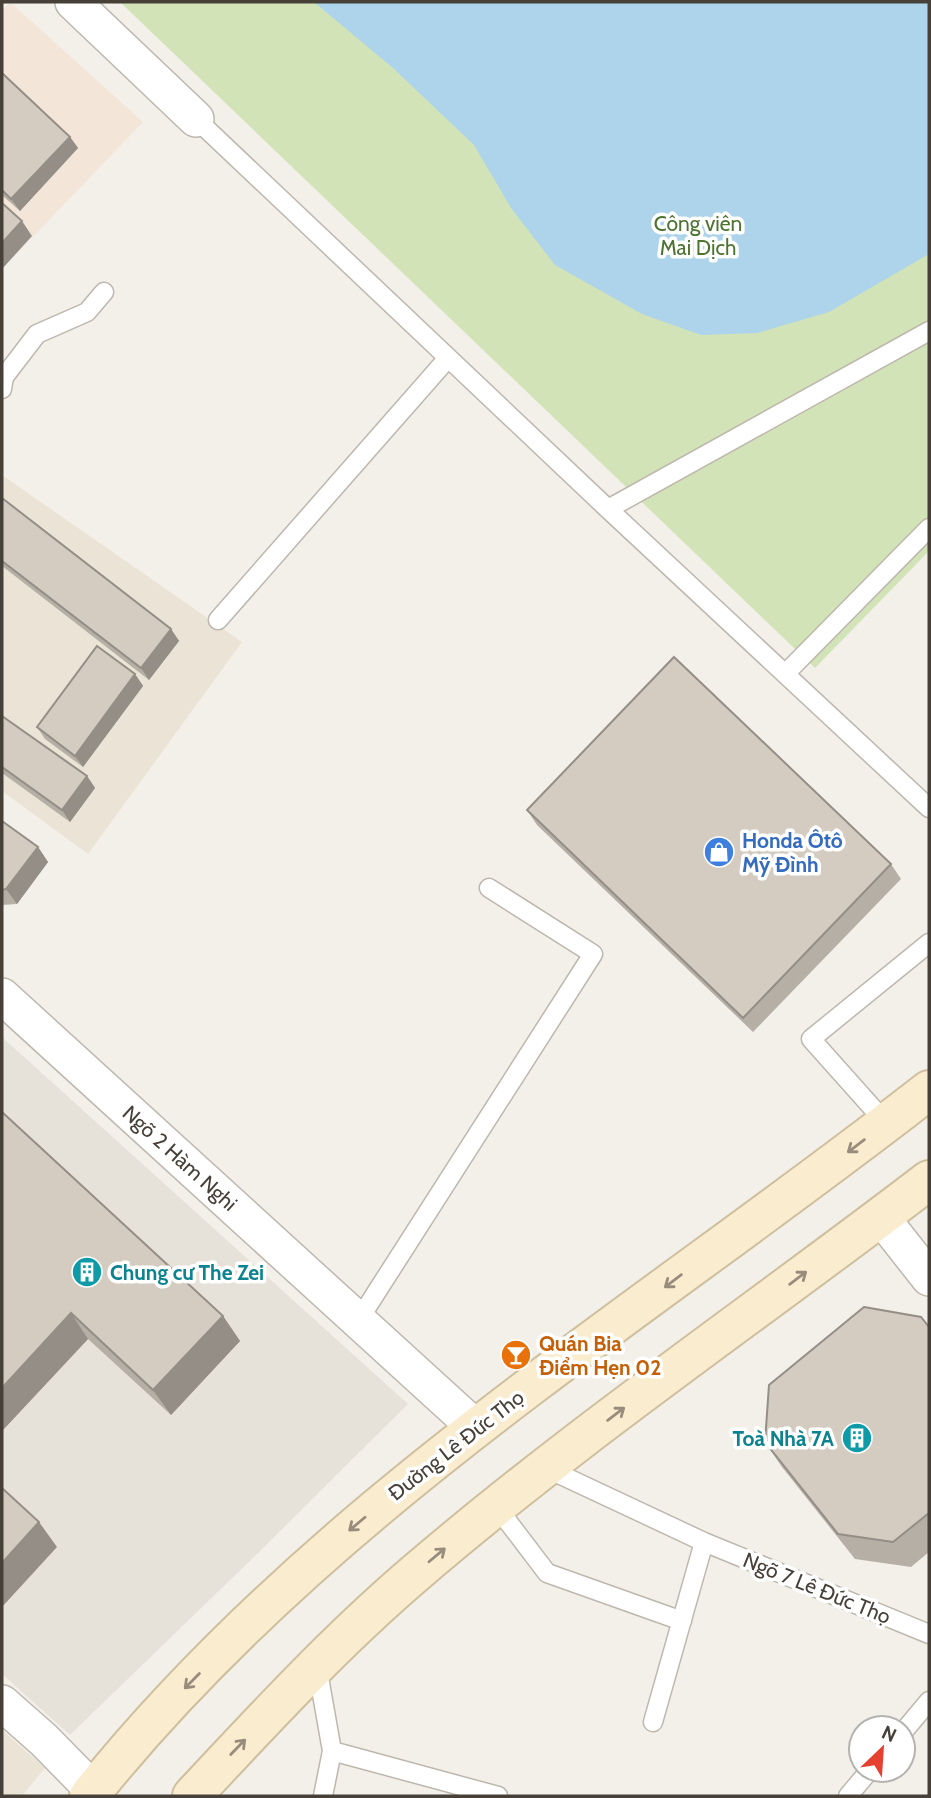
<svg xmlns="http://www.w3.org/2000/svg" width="931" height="1798" font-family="Cabin,sans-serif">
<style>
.residential{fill:#e7e2d9}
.commercial{fill:#f3e6d8}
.education{fill:#ebe4d6}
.green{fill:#d2e3b7}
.water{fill:#add4ea}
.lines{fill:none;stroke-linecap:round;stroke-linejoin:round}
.service-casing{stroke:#beb7ad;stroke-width:21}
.minor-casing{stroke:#beb7ad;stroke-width:38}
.secondary-casing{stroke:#cebf9e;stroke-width:42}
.service{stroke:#fff;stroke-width:18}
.minor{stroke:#fff;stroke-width:35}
.secondary{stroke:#faecce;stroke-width:38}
.wall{fill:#b6afa6}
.shaded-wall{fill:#948e87}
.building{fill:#d4cbc1;stroke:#948e87;stroke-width:2}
.oneway{stroke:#988d7c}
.labels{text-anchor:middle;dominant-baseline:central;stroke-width:7;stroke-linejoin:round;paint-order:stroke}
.park-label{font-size:21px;fill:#4e7331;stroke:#fff}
.shop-label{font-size:21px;font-weight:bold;fill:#366cbe;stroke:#fff;text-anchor:start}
.street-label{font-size:21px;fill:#474039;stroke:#fff}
.culture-label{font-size:21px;font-weight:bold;fill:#0d838f;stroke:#fff;text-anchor:start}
.food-label{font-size:21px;font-weight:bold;fill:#c56008;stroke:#fff;text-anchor:start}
</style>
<rect width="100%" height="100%" fill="#f3f0ea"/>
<path class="residential" d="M2,1037L408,1404L257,1554L70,1735L2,1674Z"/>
<path class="commercial" d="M10,2L143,122L2,269V11Z"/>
<path class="education" d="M2,475L242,642L88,854L2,791Z
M2,1730L45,1768L22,1796H2Z"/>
<path class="green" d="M120,2H929V551L815,668Z"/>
<path class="water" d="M314,2H929V254L829,312L757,333L701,335L642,314L555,265L511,208L474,145L393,68Z"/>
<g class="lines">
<g class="service-casing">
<path id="service" d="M196,119L608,509L929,808
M2,389L4,377L37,334L87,312L104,292
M608,509L929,331
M218,620L448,358
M785,674L929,528
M886,1123L811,1039L929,943
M358,1321L593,954L489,888
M544,1467L704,1542L929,1634
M496,1506L547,1573L682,1621
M317,1666L332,1751L323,1796
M653,1722L704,1542
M903,1732L929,1701
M332,1751L498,1796
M848,1796L870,1770"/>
</g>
<g class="minor-casing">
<path id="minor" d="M73,2L196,119
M2,996L476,1428
M881,1217L929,1278
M2,1703L44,1740L94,1791"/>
</g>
<g class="secondary-casing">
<path id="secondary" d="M89,1796C320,1507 641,1315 929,1090
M192,1796C263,1720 333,1644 412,1576C577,1434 757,1312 929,1180"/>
</g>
<use href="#service" class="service"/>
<use href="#minor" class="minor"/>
<use href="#secondary" class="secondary"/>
</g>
<path class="wall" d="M2,73L70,137L78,148L20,211L2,195Z
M2,498L171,629L179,641L149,680L2,566Z
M135,674L143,686L83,767L45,739L37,727Z
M2,716L87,776L95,788L70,822L2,773Z
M527,810L891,864L901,879L753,1032L537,825Z
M2,821L38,847L48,862L17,904L2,905Z
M2,1112L223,1316L240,1341L171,1415L88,1339L2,1431Z
M929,1327V1552L911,1567L855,1559L782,1467L765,1442Z"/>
<path class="shaded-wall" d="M70,137L78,148L20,211L11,199Z
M22,221L32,236L2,269V243Z
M171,629L179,641L149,680L141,668Z
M135,674L143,686L83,767L75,756Z
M87,776L95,788L70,822L62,810Z
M38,847L48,862L17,904L6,889Z
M71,1313L88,1339L2,1431V1388Z
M223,1316L240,1341L171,1415L153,1390Z
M39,1522L57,1547L2,1607V1563Z"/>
<path class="building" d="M2,73L70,137L11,199L2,190Z
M2,203L22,221L2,243Z
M2,498L171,629L141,668L2,561Z
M97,646L135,674L75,756L37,727Z
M674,657L891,864L743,1018L527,810Z
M2,716L87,776L62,810L2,767Z
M2,821L38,847L6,889L2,890Z
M2,1112L223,1316L153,1390L71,1313L2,1388Z
M864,1307L921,1317L929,1327V1513L893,1542L838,1534L765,1442L769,1385Z
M2,1488L39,1522L2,1563Z"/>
<defs><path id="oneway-shaft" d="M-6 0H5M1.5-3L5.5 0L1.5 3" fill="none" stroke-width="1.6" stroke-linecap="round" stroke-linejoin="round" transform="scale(1.75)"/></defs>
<g class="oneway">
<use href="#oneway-shaft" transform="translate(856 1146) rotate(143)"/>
<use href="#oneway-shaft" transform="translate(798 1278) rotate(-37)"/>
<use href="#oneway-shaft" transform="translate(673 1281) rotate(143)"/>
<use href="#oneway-shaft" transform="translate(616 1414) rotate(-37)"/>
<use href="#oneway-shaft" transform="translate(357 1524) rotate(140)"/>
<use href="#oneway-shaft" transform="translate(437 1555) rotate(-40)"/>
<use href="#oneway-shaft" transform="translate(192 1681) rotate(135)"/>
<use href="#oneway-shaft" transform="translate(238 1747) rotate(-46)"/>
</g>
<defs>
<g id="shop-disc" transform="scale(1.575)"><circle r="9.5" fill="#3f7fe0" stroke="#fff"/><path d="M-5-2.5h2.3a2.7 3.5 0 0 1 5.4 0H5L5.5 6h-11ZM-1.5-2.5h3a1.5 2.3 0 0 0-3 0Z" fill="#fff"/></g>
<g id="building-disc" transform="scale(1.575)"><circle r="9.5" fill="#0f9aa8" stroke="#fff"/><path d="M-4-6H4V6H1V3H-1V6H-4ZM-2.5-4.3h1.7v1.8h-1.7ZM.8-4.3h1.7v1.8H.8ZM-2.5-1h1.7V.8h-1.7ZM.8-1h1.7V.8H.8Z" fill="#fff"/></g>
<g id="bar-disc" transform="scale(1.575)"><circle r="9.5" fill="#e8710a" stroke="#fff"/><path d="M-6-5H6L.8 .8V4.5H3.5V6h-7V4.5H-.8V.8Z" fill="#fff"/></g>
</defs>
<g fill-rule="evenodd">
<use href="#shop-disc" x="719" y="852"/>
<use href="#building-disc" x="87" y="1272"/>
<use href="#bar-disc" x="516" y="1355"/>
<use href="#building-disc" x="857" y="1438"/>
</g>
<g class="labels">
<g class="park-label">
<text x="698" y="223">Công viên<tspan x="698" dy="24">Mai Dịch</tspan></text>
</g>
<g class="shop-label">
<text x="742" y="840">Honda Ôtô<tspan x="742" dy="24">Mỹ Đình</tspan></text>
</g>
<g class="street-label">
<text transform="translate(180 1158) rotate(42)">Ngõ 2 Hàm Nghi</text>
<text transform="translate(456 1445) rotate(-38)">Đường Lê Đức Thọ</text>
<text transform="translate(817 1588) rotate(22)">Ngõ 7 Lê Đức Thọ</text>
</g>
<g class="culture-label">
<text x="110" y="1272">Chung cư The Zei</text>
<text x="834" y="1438" text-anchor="end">Toà Nhà 7A</text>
</g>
<g class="food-label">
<text x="539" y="1343">Quán Bia<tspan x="539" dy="24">Điểm Hẹn 02</tspan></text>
</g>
</g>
<rect width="931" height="1798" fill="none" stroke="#474039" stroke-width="7"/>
<g transform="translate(882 1749) rotate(25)"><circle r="33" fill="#ffffff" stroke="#b5b3b0" stroke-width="2"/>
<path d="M0-5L12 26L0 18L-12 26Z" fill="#e54030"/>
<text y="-10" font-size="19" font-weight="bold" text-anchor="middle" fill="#474039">N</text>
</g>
</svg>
